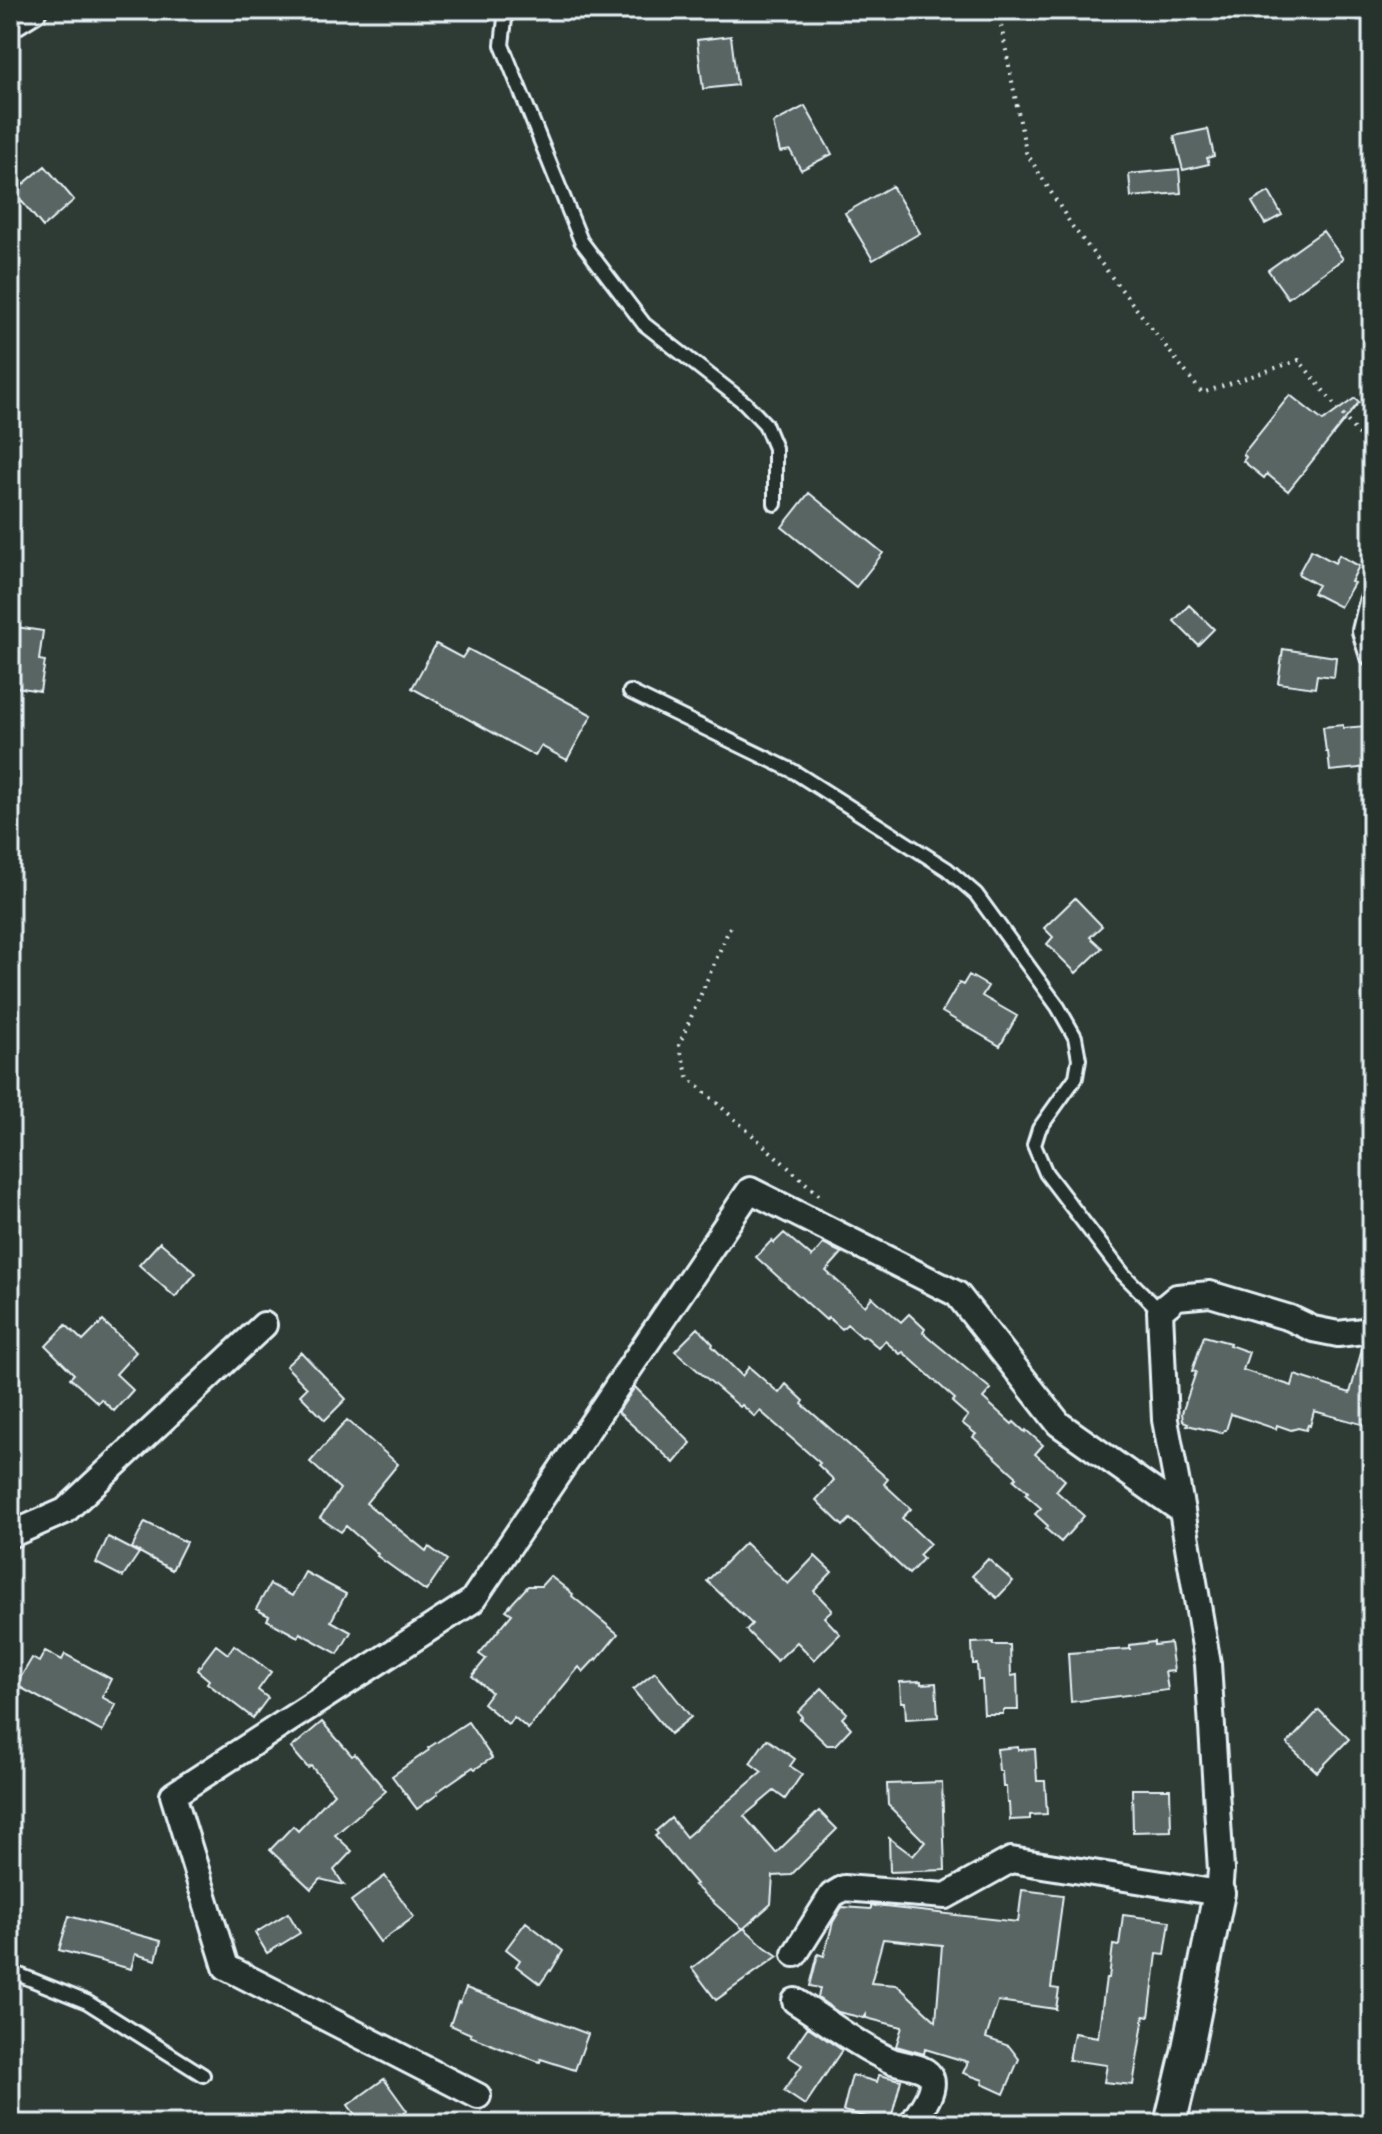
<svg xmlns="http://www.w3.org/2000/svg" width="1382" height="2134" font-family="'Indie Flower',sans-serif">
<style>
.building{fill:#596563;stroke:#e8f1f8;stroke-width:2;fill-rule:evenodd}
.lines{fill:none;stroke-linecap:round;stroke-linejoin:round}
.service-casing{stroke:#e8f1f8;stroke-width:18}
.minor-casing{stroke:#e8f1f8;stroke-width:30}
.tertiary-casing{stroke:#e8f1f8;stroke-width:36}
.path{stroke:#e8f1f8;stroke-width:4;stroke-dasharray:2 6;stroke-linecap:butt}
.service{stroke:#26332d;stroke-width:12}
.minor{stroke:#26332d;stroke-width:24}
.tertiary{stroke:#26332d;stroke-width:30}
</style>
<rect width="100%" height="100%" fill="#2e3b35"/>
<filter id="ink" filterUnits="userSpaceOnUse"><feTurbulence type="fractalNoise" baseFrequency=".0125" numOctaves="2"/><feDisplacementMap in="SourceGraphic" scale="16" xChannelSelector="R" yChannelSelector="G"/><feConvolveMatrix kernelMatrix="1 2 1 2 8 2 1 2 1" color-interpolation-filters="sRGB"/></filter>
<g filter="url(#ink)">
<path class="building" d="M731,36L737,85L703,89L697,40Z
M805,106L832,154L801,170L790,150L780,152L773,123Z
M1208,129L1214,156L1207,158L1209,164L1183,170L1174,136Z
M45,166L74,200L43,227L14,192Z
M1179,169L1181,193L1131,197L1129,174Z
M892,186L920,233L873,260L845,213Z
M1269,192L1282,215L1265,224L1252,202Z
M1323,231L1343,259L1288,298L1268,270Z
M1290,395L1323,421L1355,398L1359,402L1288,491L1267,474L1264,478L1243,461L1246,457L1243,454Z
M809,493L883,553L856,587L782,527Z
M1311,550L1335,563L1339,555L1359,566L1351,582L1354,583L1340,607L1313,593L1318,585L1298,574Z
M1189,605L1214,629L1198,645L1174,621Z
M10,626L43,631L39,660L45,661L40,691L10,686Z
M436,644L462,658L468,649L592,715L567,760L541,746L535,756L412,688Z
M1283,649L1336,657L1334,677L1317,675L1315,688L1278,683Z
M1343,725V728L1366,726L1369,767L1330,771L1328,752H1326L1323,727Z
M1075,898L1102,926L1090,937L1102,948L1076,973L1047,944L1053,937L1044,928Z
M969,975L988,986L982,996L1017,1016L1000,1046L942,1012L959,983L963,985Z
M784,1233L812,1257L823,1244L842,1253L826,1271L865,1306L872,1297L901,1322L909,1314L925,1329L923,1332L934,1342L991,1389L983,1398L1012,1424L1014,1422L1025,1432L1026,1430L1043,1445L1035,1454L1065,1480L1056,1491L1084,1516L1061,1542L1046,1529L1048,1526L1035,1514L1041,1508L1025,1494L1028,1492L1014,1480L1017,1477L973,1437L976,1434L962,1423L968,1416L952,1402L955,1399L903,1352L900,1354L885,1341L879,1348L865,1336L862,1337L847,1324L842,1329L828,1317L826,1320L756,1257L772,1240L774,1243Z
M160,1242L196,1273L175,1297L139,1265Z
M103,1321L136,1352L116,1374L133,1390L114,1411L101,1399L98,1403L70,1378L74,1374L46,1346L66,1325L83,1341Z
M698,1328L713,1344L712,1346L742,1376L749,1367L779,1393L786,1384L804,1401L802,1404L888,1479L884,1484L911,1509L902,1518L930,1544L919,1555L923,1559L909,1574L850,1519L843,1526L816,1500L834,1480L818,1465L820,1463L760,1411L755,1417L742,1405L740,1407L675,1351Z
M1204,1336L1230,1343L1229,1345L1249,1352L1243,1370L1292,1386L1295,1375L1350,1393L1363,1346L1372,1345V1427L1314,1411L1310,1426L1308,1425L1306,1430L1298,1428L1291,1430L1277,1425L1276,1429L1231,1414L1226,1430H1224L1222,1433L1187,1425L1188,1423L1183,1421L1182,1413L1196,1372L1192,1371Z
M301,1352L346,1399L325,1420L300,1395L307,1388L286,1366Z
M635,1387L691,1443L674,1463L618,1412Z
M347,1420L398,1464L366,1503L426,1551L429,1547L447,1560L426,1591L377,1556L378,1554L346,1526L341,1532L320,1518L340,1489L310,1462Z
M145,1522L186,1542L172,1570L132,1548Z
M108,1537L139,1553L123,1577L96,1563Z
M745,1543L788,1584L815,1556L832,1572L814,1591L832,1610L824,1617L840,1634L814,1660L797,1642L777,1661L746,1630L752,1624L707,1581Z
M988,1559L1013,1581L997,1598L972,1576Z
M305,1572L346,1594L331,1621L351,1632L338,1654L300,1633L298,1637L267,1620L269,1616L256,1609L270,1584L292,1596Z
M550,1576L573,1594L572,1596L618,1634L597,1660L596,1658L583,1672L579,1667L528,1729L514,1717L508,1724L483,1703L491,1692L472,1676L486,1659L479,1654L512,1614L506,1610L528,1586H541Z
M993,1642V1645H1010L1011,1676L1017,1675L1018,1710H1003V1714H984L982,1680H978L977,1664H973L972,1643Z
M1154,1642V1645L1170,1643L1174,1671L1165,1672L1168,1690L1071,1702L1068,1653L1130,1649V1645Z
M216,1645L228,1654L234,1645L271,1672L258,1690L268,1698L253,1718L207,1683L209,1680L197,1670Z
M45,1651L62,1660L65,1654L111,1679L102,1697L116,1705L102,1732L16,1685L32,1658L39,1662Z
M655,1672L691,1717L670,1734L633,1690Z
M921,1681V1684L936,1683L938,1717L906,1719L905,1702H901L900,1682Z
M822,1688L847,1713L842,1718L851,1728L835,1745H827L800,1719L802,1717L798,1712Z
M1319,1710L1349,1739L1317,1772L1287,1744Z
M322,1722L352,1756L355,1754L386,1791L335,1835L352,1851L334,1870L344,1885L320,1879L311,1889L270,1850L293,1826L298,1831L334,1793L311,1766L308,1768L291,1748Z
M468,1722L492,1758L475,1769L473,1767L437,1792L438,1794L417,1809L392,1776L429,1750L428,1748Z
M767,1739L795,1759L790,1766L802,1774L785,1799L774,1791L744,1816L776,1853L819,1811L837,1829L791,1875L773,1876L771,1904L743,1929L694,1885L696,1884L655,1836L658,1834L656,1831L671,1818L686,1837L762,1772L750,1763Z
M1018,1747V1750L1035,1749L1037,1781H1045L1047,1814L1030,1815V1819L1010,1820L1009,1803H1007L1006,1787H1003L1002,1771H999L997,1749Z
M942,1782L945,1870L890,1872L889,1838L913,1856L925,1842L888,1805L887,1784Z
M1132,1789H1170L1171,1831L1133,1832Z
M385,1876L414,1917L380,1942L351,1901Z
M1022,1890L1063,1895L1051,1988L1059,1989L1056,2009L998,2001L986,2038L1009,2046L1019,2059L1004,2094L982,2084L983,2080L963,2073L968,2062L925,2049L924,2054L896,2046L902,2027L866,2018V2015L864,2018L838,2012L818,1998L820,1988L810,1986L818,1954L824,1956L833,1922L842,1907L871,1909V1905L876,1906L1018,1922ZM883,1939L942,1945L936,2021L897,1985L871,1983Z
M288,1913L300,1933L267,1953L255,1933Z
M1123,1915L1170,1921L1165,1955L1157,1954L1149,2017L1144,2016L1133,2085L1104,2082L1107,2065L1069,2060L1074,2033L1098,2037L1106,1978H1109L1113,1945L1119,1946Z
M69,1916L161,1941L156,1960L135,1954L131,1969L59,1950Z
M526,1922L563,1951L551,1971L550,1970L540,1984L516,1966L520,1960L506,1949Z
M744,1928L765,1947L778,1956L716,2000L692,1968Z
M466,1988L588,2034L575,2070L541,2059L540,2062L500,2048L470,2036L471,2034L450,2025L458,2002L460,2003Z
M808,2027L842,2050L805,2105L784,2091L802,2065L788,2056Z
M852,2075L877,2082L879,2075L901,2080L890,2123L843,2111Z
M384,2079L407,2111L389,2124H362L348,2105Z"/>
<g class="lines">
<g class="service-casing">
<path id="service" d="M506,10L502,45L581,241L644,324L745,403L765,424L775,448V504
M630,692L793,771L947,869L976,894L1058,1007L1075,1037L1079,1059L1076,1077L1039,1129L1034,1145L1046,1173L1123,1274L1160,1311
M10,1971L87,2002L203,2075"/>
</g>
<g class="minor-casing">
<path id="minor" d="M10,25L34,10
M1372,602L1365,631L1372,653
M1182,1511L1165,1420L1160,1311L1177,1297L1210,1294L1290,1318L1313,1329L1338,1334L1372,1330
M10,1535L65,1511L264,1325
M795,2001C827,2021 858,2046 892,2061C903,2065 927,2066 931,2078C936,2092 918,2113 912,2124
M478,2096L226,1967L173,1795L472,1601L750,1190L957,1294L1059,1424L1182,1511L1208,1664L1221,1870L1219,1893L1011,1860L946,1896L844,1888L832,1895L795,1954"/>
</g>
<g class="tertiary-casing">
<path id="tertiary" d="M1170,2124L1187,2053L1219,1893"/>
</g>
<path class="path" d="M998,10L1026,152L1072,226L1202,393L1299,360L1372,452
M730,927L679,1045L688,1077L821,1197"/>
<use href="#service" class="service"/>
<use href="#minor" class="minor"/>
<use href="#tertiary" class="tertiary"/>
</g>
</g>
<rect width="1382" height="2134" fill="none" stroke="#26332d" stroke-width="40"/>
<rect x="20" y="20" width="1342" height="2094" fill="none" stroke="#e8f1f8" stroke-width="3" filter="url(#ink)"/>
</svg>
